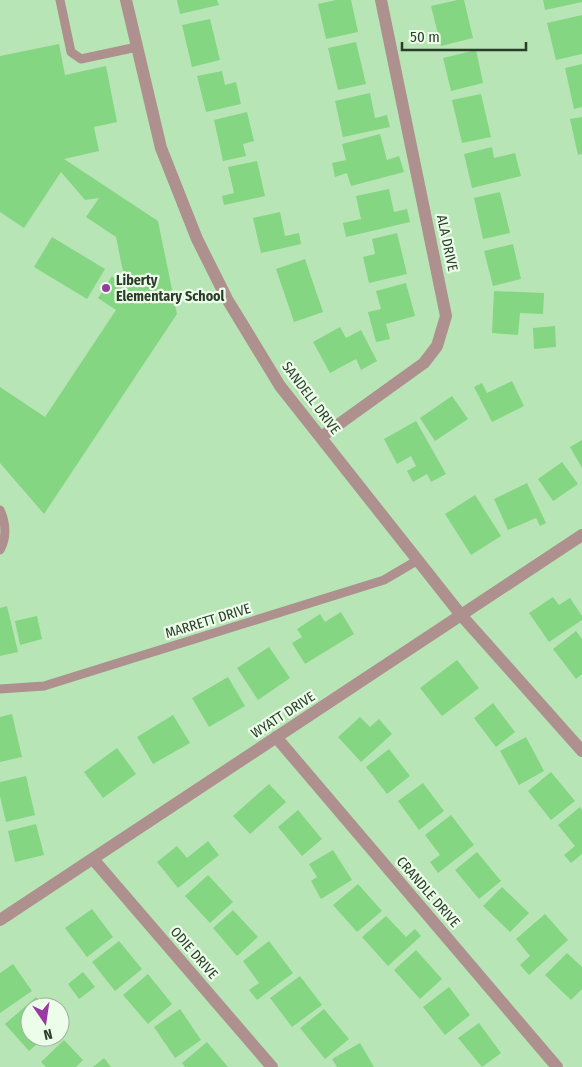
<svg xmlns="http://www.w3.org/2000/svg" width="582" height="1067" font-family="'Fira Sans Condensed',sans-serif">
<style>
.building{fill:#84d682}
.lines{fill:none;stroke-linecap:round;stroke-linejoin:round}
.lane{stroke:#ae908e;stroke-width:9}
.street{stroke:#ae908e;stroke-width:12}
.poi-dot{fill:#993aa3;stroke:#ecfeea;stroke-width:2}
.labels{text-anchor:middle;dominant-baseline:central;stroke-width:4.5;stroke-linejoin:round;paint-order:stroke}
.street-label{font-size:14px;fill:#2b3d2a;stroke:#ecfeea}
.poi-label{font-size:14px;font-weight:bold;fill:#2b3d2a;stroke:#ecfeea;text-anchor:start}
</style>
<rect width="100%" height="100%" fill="#b8e5b6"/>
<path class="building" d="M177,0H217L219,5L180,14Z
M336,0H351L358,32L326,39L318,4Z
M457,0H464L473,38L441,46L431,6Z
M543,0H582V2L545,10Z
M582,15V54L556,60L547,23Z
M210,19L220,60L192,67L182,25Z
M356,42L366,84L338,90L328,48Z
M59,44L65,75L106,66L117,122L94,127L99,151L64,159L158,221L177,314L44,514L0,463V387L45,417L116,310L98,298L112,276L127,291L116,237L86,217L99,198L85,200L61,172L24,228L0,212V56Z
M476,50L483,83L451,91L443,58Z
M582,64V107L574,109L565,68Z
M222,71L225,85L236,82L241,104L206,112L197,76Z
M370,93L375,118L387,115L390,127L343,137L335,101Z
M481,94L491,137L462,143L452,100Z
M247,112L254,141L243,144L246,156L223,161L214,120Z
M582,117V154L578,155L570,119Z
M380,134L387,160L399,156L404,172L351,186L347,173L335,177L332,163L346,160L342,144Z
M492,147L494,158L515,153L521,176L472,188L464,154Z
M257,161L265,196L224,205L222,196L234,193L228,167Z
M389,189L394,212L407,209L410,222L346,237L343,223L361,219L356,196Z
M500,192L510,233L483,239L474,198Z
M280,212L285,236L299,233L301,244L261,253L253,218Z
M397,233L407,274L369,283L363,257L375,254L372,239Z
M52,237L105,269L87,299L34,267Z
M513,244L521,279L493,286L484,251Z
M305,259L323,312L294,322L276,269Z
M406,283L415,316L386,324L390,339L376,342L368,312L381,309L376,291Z
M494,291L544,293L543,314L520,313L518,335L492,333Z
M555,326L556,347L534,349L533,328Z
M340,327L346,338L361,330L377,361L361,370L356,359L330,373L313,342Z
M512,381L524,406L492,422L474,387L482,383L487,393Z
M452,396L468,419L435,441L420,418Z
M416,421L446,474L431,482L427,474L413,482L407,471L416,466L411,456L397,464L384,439Z
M582,440V468L570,447Z
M562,462L578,484L553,501L538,479Z
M527,483L546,523L540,526L536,518L508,530L494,499Z
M475,495L501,536L471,555L445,514Z
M553,597L559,605L570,598L582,616V620L549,642L529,613Z
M7,606L18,652L0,656V608Z
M341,612L354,634L305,664L292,643L302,637L297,629L320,614L325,622Z
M37,616L42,639L20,645L15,621Z
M576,631L582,639V674L576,679L553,649Z
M269,647L290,678L258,700L237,668Z
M457,660L479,688L442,716L420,688Z
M228,677L245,706L209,727L192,698Z
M493,703L515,732L496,747L474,718Z
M12,714L22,757L0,762V717Z
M173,715L190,743L153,764L137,737Z
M360,717L370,727L379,719L392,734L361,762L338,737Z
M526,737L544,771L519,785L500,751Z
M117,748L136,774L103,798L84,772Z
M389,749L410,776L387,794L366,767Z
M551,772L575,801L551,820L528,791Z
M26,776L35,815L6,822L0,796V782Z
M423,783L444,811L419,830L398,801Z
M269,784L286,802L250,834L233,816Z
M580,807L582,810V854L571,863L564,855L575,846L558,825Z
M298,810L322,839L302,856L278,827Z
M451,815L474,845L438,873L430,862L440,855L425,835Z
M36,824L44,855L15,862L8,831Z
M208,841L219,855L178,888L157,862L177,846L187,858Z
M333,850L352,880L321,899L311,881L317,877L309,864Z
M477,852L501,881L479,899L455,870Z
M208,875L233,902L210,923L185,896Z
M358,884L382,911L357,932L333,905Z
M502,887L529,913L510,932L483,906Z
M92,909L113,937L87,957L65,928Z
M233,910L258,937L237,956L213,928Z
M545,914L568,940L529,975L520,965L530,956L516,939Z
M386,916L406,937L415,929L421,936L388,966L362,937Z
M119,941L142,969L115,991L92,962Z
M269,941L293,973L257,1000L249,990L259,983L243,961Z
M416,950L442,979L420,999L394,970Z
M567,953L582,967V989L571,1000L545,975Z
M13,964L32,991L0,1013V973Z
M83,972L95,987L79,999L68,984Z
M148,974L172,1004L148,1024L123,995Z
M300,976L322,1005L292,1027L270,998Z
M449,987L470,1015L445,1035L423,1007Z
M36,997L45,1007H30V1037H45L29,1051L5,1024Z
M180,1009L201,1040L175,1058L154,1027Z
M324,1009L349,1039L325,1059L300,1028Z
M479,1023L501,1053L482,1067L458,1038Z
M64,1040L83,1060L76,1067H46L41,1062Z
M207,1042L228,1067H185L182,1063Z
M360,1043L374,1067H337L332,1059Z
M104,1058L111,1067H93Z"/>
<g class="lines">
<path class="lane" d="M60,0L71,52L81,59L137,47
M0,510C6,523 7,538 0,550
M0,689L44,686L384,580L418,560"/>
<path class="street" d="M126,0L161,148L197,239L227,299L280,386L461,615L582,751
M321,437L424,363L437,346L446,316L381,0
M276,737L557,1067
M93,859L272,1067
M0,920L582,535"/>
</g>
<circle class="poi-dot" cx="106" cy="288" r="5"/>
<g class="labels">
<g class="street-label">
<text transform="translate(447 243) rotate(78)">ALA DRIVE</text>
<text transform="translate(311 398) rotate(53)">SANDELL DRIVE</text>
<text transform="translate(208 621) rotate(-17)">MARRETT DRIVE</text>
<text transform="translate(283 715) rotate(-33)">WYATT DRIVE</text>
<text transform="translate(428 892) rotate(49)">CRANDLE DRIVE</text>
<text transform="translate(194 953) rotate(49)">ODIE DRIVE</text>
</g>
<g class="poi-label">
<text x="116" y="280">Liberty<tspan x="116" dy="16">Elementary School</tspan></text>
</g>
</g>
<g transform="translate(45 1022) rotate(167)"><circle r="24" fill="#ecfeea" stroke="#9fb19d"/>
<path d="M0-4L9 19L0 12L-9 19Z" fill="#993aa3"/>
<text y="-8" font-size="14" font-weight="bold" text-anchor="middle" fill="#2b3d2a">N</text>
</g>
<path d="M402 42v8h124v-8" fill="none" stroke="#2b3d2a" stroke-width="2.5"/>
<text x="410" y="42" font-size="15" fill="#2b3d2a" stroke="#ecfeea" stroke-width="4" paint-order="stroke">50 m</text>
</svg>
